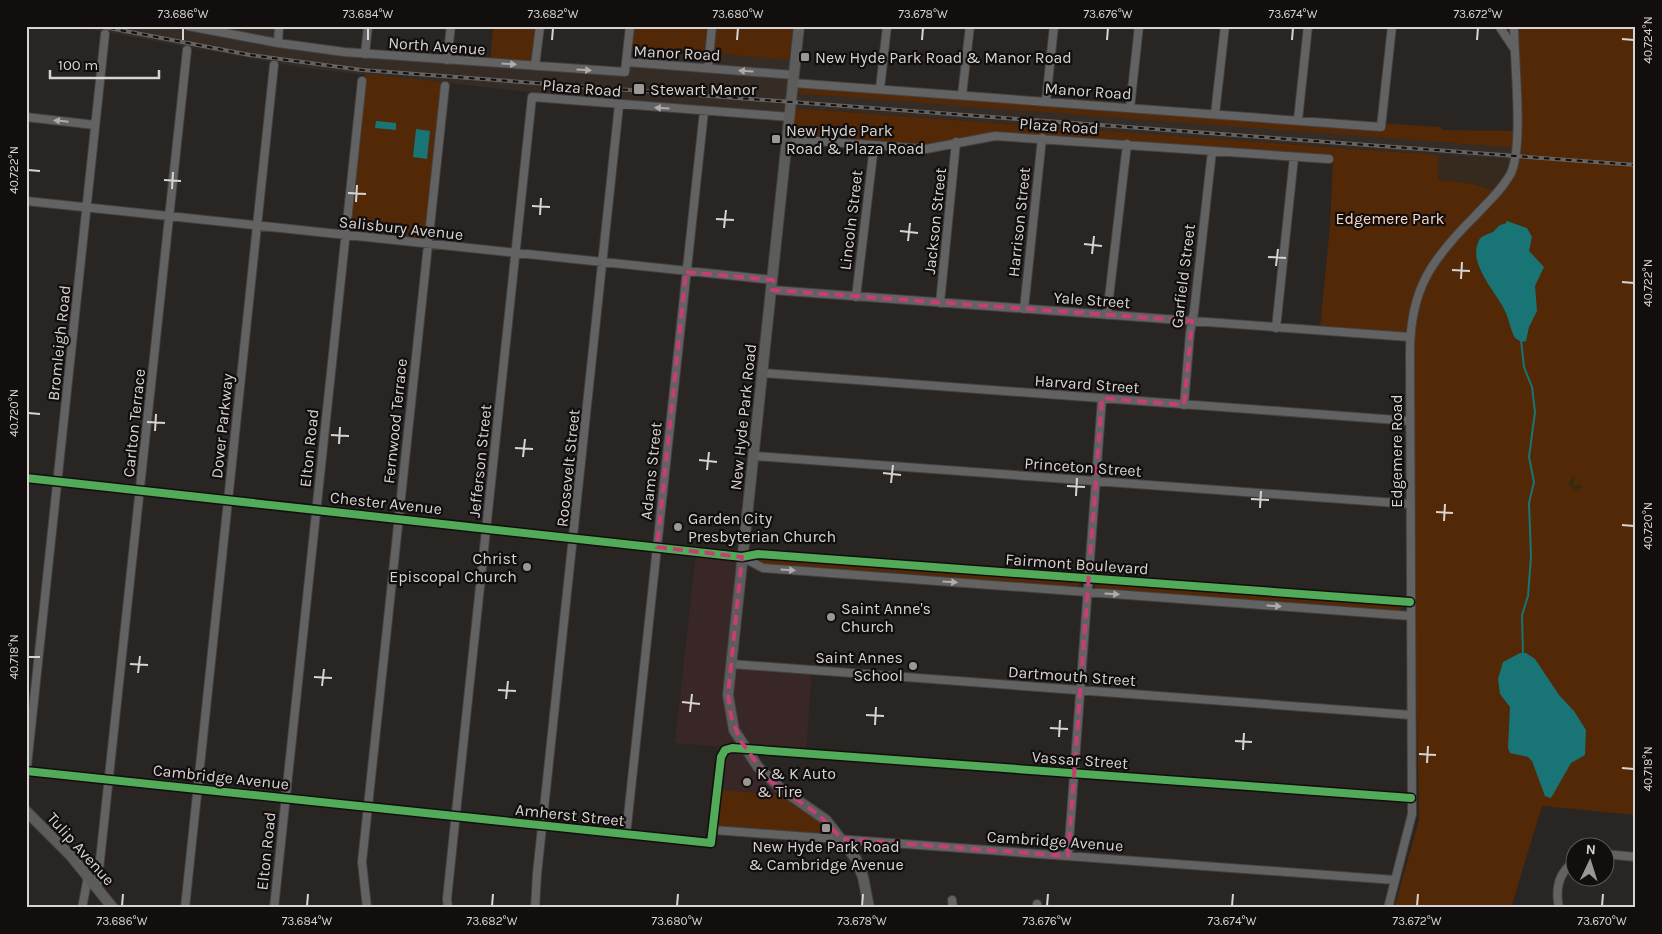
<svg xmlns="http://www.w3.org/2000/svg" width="1662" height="934" font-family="Karla,sans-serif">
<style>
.commercial{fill:#382726}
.industrial{fill:#36291e}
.built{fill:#362c26}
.green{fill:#522807}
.sand{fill:#332c0f}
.water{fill:#197476}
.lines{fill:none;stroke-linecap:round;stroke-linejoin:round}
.stream{stroke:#197476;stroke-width:2}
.minor-casing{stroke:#434140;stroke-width:10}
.secondary-casing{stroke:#434140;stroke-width:12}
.minor{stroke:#626263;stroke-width:8}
.secondary{stroke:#5c5c5a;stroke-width:10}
.rail-casing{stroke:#646362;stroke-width:4}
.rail{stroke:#110e0d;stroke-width:2;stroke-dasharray:5.5;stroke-linecap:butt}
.cycleway-casing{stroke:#110e0d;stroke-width:11}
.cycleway{stroke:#51ab58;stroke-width:8}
.oneway{fill:#afacab}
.marked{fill:none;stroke:#c63e73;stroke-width:4;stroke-dasharray:10 6;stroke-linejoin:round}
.ticks{fill:none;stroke:#d8d4d2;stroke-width:2}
.poi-dot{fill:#9a9795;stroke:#110e0d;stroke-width:2}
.labels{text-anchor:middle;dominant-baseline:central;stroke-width:4.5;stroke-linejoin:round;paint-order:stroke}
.street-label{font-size:16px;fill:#d8d4d2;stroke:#110e0d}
.poi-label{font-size:16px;fill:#d8d4d2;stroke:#110e0d;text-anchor:start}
.park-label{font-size:16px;fill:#f7d5c2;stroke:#110e0d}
.neatline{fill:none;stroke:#d8d4d2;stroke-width:2}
.ticks-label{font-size:12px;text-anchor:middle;fill:#d8d4d2}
</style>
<rect width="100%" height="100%" fill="#282523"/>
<path class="commercial" d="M696,553L742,558L734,663L812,669L806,753L745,749L787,795L720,790L723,747L675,743Z"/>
<path class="industrial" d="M1439,155L1519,160V168L1514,176L1499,192L1469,183L1438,180Z"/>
<path class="built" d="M72,26H159L319,53L627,77L631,46L797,60L794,90L1505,145L1636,169L793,108L791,116L532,95V92L303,68Z
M188,26H279L278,43Z"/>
<path class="green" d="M493,26L537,28L534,70L490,66Z
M633,26H793L789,60L631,46Z
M1500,26H1636V815L1542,806L1511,908H1394L1419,820L1410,337L1320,328L1330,226L1333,158L987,135L929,148L789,140L792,108L1439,155L1438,180L1469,183L1499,192C1515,176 1518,171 1520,148L794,93L795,84L1441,127L1442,130L1518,131L1515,48Z
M365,74L442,82L425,242L348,233Z
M757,557L1078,581L1080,584L1077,587L756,563L754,561Z
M1098,583L1400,605L1403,607L1399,611L1097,589L1094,586Z
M720,790L787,795L813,813L837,836L716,829Z"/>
<path class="sand" d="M1573,476L1575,478L1574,485H1582L1579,492L1568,485Z"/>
<path class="water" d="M376,121L396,123V130L375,128Z
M416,129L430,131L427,159L413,157Z
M1507,221L1527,228L1532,237L1529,251L1544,267L1535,286L1537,311L1529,327L1526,341L1521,342L1515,338C1510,329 1509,318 1504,309C1495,291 1469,264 1478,243C1480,235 1487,235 1493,232C1498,228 1498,224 1505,224Z
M1520,653H1526L1535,659L1559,695L1574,711L1586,730L1585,755L1571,763L1551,798L1545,796L1532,761L1528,757L1510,753L1508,748L1510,707L1500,694L1498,679L1503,662Z"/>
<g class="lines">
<path class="stream" d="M1521,340L1524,367L1532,387L1535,412L1529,457L1534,482L1529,503L1531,557L1528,596L1522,615L1523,655"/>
<g class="minor-casing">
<path id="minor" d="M188,26L278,43L344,52L625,72L630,26
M1499,26L1513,47
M278,43L279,26
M365,54L368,26
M447,60L451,26
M626,62L794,75
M535,66L540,26
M708,68L712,26
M793,83L1381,127L1392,26
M880,89L887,26
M962,95L970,26
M1046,101L1054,26
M1130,108L1139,26
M1215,114L1225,26
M26,117L95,125
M1298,120L1308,26
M788,139L926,149L995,136L1329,159
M26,201L773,280
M772,290L1410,337
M856,297L874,146
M940,303L956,142
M1024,309L1042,138
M1107,315L1127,144
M1276,328L1294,157
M763,373L1410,421
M1184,405L1190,333L1194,312L1212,151
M754,456L1410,504
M26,478L742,557L758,554L1410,602
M742,557L763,568L1411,616
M731,664L1411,715
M26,771L711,843L721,757L725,750L732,748L1411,798
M26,775L105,34
M714,830L1395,880
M626,835L704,111
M1604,854L1636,857
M1068,856L1102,398
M97,888L187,50
M952,900L953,908
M1037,904V908
M82,908L88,877
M185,908L274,65
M274,908L362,81
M367,908L362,862L445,86
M448,908L447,899L455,822L532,97L790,117
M535,908L537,874L619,105
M1388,908L1412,814L1410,352C1410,289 1432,259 1474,217C1487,203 1502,190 1511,173C1524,144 1514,62 1514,26
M1559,908C1555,889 1558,873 1574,862"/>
</g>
<g class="secondary-casing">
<path id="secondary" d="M799,26L728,695L734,730L758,767L780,788L826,820L856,859L863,877L869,908
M26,811L71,856L113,908"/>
</g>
<use href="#minor" class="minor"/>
<use href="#secondary" class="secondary"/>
<g class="rail-casing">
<path id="rail" d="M99,26L250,55L362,70L1636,165"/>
</g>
<use href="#rail" class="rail"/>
<g class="cycleway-casing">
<path id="cycleway" d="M26,478L742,557L758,554L1410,602
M26,771L711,843L721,757L725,750L732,748L1411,798"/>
</g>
<use href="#cycleway" class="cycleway"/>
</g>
<defs><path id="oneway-solid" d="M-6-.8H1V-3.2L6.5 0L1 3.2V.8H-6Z" transform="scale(1.25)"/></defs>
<g class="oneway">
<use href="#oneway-solid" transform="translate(509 64) rotate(4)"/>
<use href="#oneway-solid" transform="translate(584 70) rotate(4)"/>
<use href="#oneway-solid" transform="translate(746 71) rotate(-176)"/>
<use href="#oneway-solid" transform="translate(662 108) rotate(-176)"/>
<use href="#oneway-solid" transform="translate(61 121) rotate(-174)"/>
<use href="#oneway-solid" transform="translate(788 570) rotate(4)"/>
<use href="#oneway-solid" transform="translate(950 582) rotate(4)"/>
<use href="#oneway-solid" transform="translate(1112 594) rotate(4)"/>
<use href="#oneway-solid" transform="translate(1274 606) rotate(4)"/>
</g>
<path class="marked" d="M686,272L773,280L772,290L1192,321L1184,405L1102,398L1068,856L842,839L819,815L769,780L740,740L731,716L728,695L742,557L657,547Z"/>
<path class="ticks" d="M1622,39L1634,40M183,40V28M368,40V28M552,40L553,28M737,40L738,28M922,40L923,28M1107,40L1108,28M1292,40L1293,28M1477,40L1478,28M28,170L40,171M164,180L181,181M172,189L173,172M348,193L366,194M356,202L357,185M532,206L550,207M540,215L541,198M716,219L734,220M724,228L726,210M900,231L918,233M908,241L910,223M1084,244L1102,246M1092,254L1094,236M1268,257L1286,258M1276,266L1278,249M1452,270L1470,271M1461,279L1462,262M1622,282L1634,283M28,413L40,414M147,422L165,423M155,431L156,414M331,435L349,436M339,444L340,427M515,448L533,449M523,457L525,439M699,460L717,462M707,470L709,452M883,473L901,475M891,483L893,465M1067,486L1085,487M1076,496L1077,478M1251,499L1269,500M1260,508L1261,491M1436,512L1453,513M1444,521L1445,504M1622,525L1634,526M28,657H40M130,664L148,665M138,673L140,656M314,677L332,678M322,686L324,669M498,690L516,691M506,699L508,681M682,702L700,704M690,712L692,694M866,715L884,716M875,725L876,707M1050,728L1068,729M1059,737L1060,720M1235,741L1252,742M1243,750L1244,733M1419,754L1436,755M1427,763L1428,746M1622,768L1634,769M122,906L123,894M307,906L308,894M492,906L493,894M677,906L678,894M862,906L863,894M1047,906L1048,894M1232,906L1233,894M1417,906L1418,894M1602,906L1603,894"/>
<g class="poi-dot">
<rect x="800" y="52" width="10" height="10" rx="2.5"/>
<rect x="633" y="83" width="12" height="12" rx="2.5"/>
<rect x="771" y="134" width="10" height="10" rx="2.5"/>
<circle cx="678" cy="527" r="5"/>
<circle cx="527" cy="567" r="5"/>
<circle cx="831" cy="617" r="5"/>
<circle cx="913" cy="666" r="5"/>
<circle cx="747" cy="782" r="5"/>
<rect x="821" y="823" width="10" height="10" rx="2.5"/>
</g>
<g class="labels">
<g class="street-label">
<text transform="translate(437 46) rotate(4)">North Avenue</text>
<text transform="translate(677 53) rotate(3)">Manor Road</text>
<text transform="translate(582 88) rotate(5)">Plaza Road</text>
<text transform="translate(1088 91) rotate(4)">Manor Road</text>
<text transform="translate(1059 126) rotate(4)">Plaza Road</text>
<text transform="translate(851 220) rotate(-83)">Lincoln Street</text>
<text transform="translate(935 221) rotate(-84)">Jackson Street</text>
<text transform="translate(1019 222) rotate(-84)">Harrison Street</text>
<text transform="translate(401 228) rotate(6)">Salisbury Avenue</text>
<text transform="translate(1183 276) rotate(-83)">Garfield Street</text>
<text transform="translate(1092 300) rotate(4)">Yale Street</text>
<text transform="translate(59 343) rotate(-84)">Bromleigh Road</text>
<text transform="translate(1087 384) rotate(4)">Harvard Street</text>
<text transform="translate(743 417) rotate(-84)">New Hyde Park Road</text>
<text transform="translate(395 421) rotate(-84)">Fernwood Terrace</text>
<text transform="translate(134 423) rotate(-84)">Carlton Terrace</text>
<text transform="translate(222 426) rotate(-84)">Dover Parkway</text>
<text transform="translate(309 448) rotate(-84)">Elton Road</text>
<text transform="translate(1396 451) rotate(-90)">Edgemere Road</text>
<text transform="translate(480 461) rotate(-84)">Jefferson Street</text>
<text transform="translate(1083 467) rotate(4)">Princeton Street</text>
<text transform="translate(568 468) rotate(-84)">Roosevelt Street</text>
<text transform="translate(651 471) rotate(-84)">Adams Street</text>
<text transform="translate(386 503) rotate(6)">Chester Avenue</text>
<text transform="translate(1077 564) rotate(4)">Fairmont Boulevard</text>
<text transform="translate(1072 676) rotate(4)">Dartmouth Street</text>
<text transform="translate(1080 760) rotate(4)">Vassar Street</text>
<text transform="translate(221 777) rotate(6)">Cambridge Avenue</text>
<text transform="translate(570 815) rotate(6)">Amherst Street</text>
<text transform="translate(1055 841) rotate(4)">Cambridge Avenue</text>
<text transform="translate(81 849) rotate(48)">Tulip Avenue</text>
<text transform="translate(266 851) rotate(-84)">Elton Road</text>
</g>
<g class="poi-label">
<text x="815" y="57">New Hyde Park Road &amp; Manor Road</text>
<text x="650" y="89">Stewart Manor</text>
<text x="786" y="130">New Hyde Park<tspan x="786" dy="18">Road &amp; Plaza Road</tspan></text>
<text x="688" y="518">Garden City<tspan x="688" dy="18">Presbyterian Church</tspan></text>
<text x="517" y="558" text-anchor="end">Christ<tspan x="517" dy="18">Episcopal Church</tspan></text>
<text x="841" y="608">Saint Anne's<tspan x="841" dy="18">Church</tspan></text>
<text x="903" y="657" text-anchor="end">Saint Annes<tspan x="903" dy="18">School</tspan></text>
<text x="757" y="773">K &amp; K Auto<tspan x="757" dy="18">&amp; Tire</tspan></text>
<text x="826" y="846" text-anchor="middle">New Hyde Park Road<tspan x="826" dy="18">&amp; Cambridge Avenue</tspan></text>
</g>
<g class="park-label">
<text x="1390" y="218">Edgemere Park</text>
</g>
</g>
<rect width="1662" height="934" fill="none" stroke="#110e0d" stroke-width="55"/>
<g transform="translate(1590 862) rotate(4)"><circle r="24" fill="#110e0d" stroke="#615d5c"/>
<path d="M0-4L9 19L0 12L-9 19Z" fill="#9a9795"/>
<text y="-8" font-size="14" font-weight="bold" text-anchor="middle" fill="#d8d4d2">N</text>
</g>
<path d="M50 70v8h109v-8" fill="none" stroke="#d8d4d2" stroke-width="2.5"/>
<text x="58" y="70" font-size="15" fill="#d8d4d2" stroke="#110e0d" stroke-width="4" paint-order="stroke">100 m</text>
<rect x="28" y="28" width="1606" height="878" class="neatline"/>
<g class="ticks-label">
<text x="183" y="18">73.686°W</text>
<text x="368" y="18">73.684°W</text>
<text x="553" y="18">73.682°W</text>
<text x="738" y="18">73.680°W</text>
<text x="923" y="18">73.678°W</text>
<text x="1108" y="18">73.676°W</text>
<text x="1293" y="18">73.674°W</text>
<text x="1478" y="18">73.672°W</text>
<text transform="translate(1648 40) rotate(-90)" y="4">40.724°N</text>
<text transform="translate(14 170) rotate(-90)" y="4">40.722°N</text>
<text transform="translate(1648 283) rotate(-90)" y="4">40.722°N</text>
<text transform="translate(14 413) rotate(-90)" y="4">40.720°N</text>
<text transform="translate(1648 526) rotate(-90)" y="4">40.720°N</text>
<text transform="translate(14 657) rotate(-90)" y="4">40.718°N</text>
<text transform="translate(1648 769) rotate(-90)" y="4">40.718°N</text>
<text x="122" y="925">73.686°W</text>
<text x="307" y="925">73.684°W</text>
<text x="492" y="925">73.682°W</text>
<text x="677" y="925">73.680°W</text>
<text x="862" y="925">73.678°W</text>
<text x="1047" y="925">73.676°W</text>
<text x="1232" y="925">73.674°W</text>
<text x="1417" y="925">73.672°W</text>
<text x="1602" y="925">73.670°W</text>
</g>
</svg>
